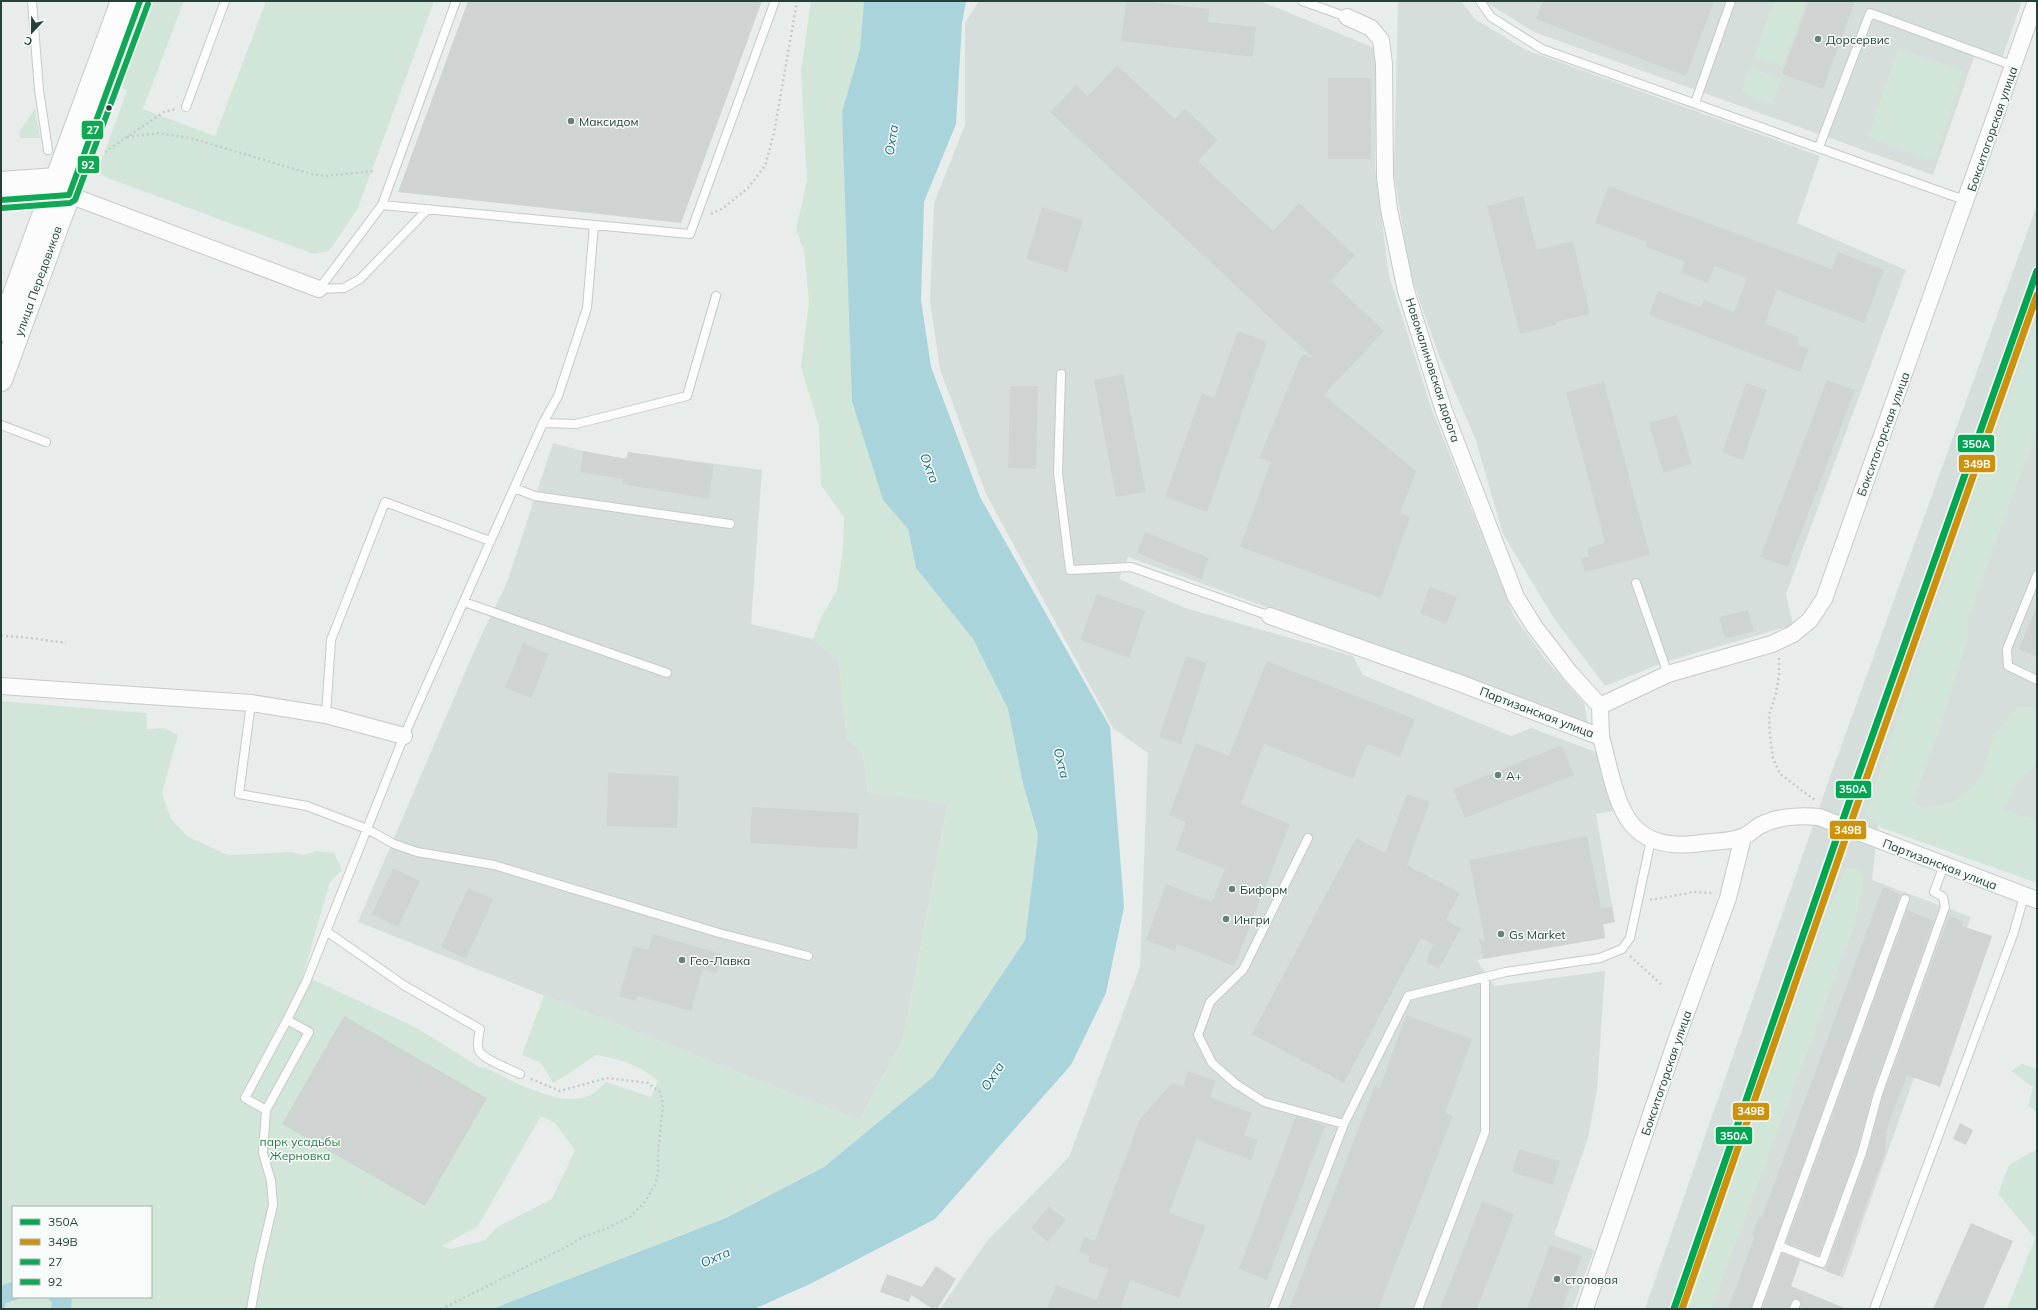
<svg xmlns="http://www.w3.org/2000/svg" width="2038" height="1310" font-family="Mulish,sans-serif">
<style>
.built{fill:#d6dedb}
.green{fill:#d1e6d8;fill-rule:evenodd}
.water{fill:#a9d4db}
.building{fill:#cfd4d2}
.lines{fill:none;stroke-linecap:round;stroke-linejoin:round}
.service-casing{stroke:#c5cac8;stroke-width:10}
.minor-casing{stroke:#c5cac8;stroke-width:18}
.tertiary-casing{stroke:#c5cac8;stroke-width:22}
.secondary-casing{stroke:#c3cbc8;stroke-width:24}
.path{stroke:#c3ccca;stroke-width:2.5;stroke-dasharray:2 3;stroke-linecap:butt}
.service{stroke:#fcfcfc;stroke-width:8}
.minor{stroke:#fcfcfc;stroke-width:16}
.tertiary{stroke:#fcfcfc;stroke-width:20}
.secondary{stroke:#fcfcfc;stroke-width:22}
.bus-1-casing{stroke:#f7fbf9;stroke-width:9}
.bus-2-casing{stroke:#f7fbf9;stroke-width:9}
.bus-1{stroke:#10a855;stroke-width:6}
.bus-2{stroke:#10a855;stroke-width:6}
.rail-1-casing{stroke:#f7fbf9;stroke-width:10}
.rail-2-casing{stroke:#f7fbf9;stroke-width:10}
.rail-1{stroke:#00a651;stroke-width:7}
.rail-2{stroke:#cd920c;stroke-width:7}
.poi-dot{fill:#697e78;stroke:#f7fbf9;stroke-width:1.5}
.bus-dot{fill:#24423a;stroke:#f7fbf9;stroke-width:1.5}
.labels{text-anchor:middle;dominant-baseline:central;stroke-width:3;stroke-linejoin:round;paint-order:stroke}
.poi-label{font-size:12px;fill:#24423a;stroke:#f7fbf9;text-anchor:start}
.street-label{font-size:12px;fill:#24423a;stroke:#f7fbf9}
.park-label{font-size:12px;fill:#2d7a4b;stroke:#f7fbf9}
.water-label{font-size:13px;font-style:italic;fill:#1c6f80;stroke:#f7fbf9}
.line-badge{stroke:#f7fbf9;stroke-width:1.5}
.badge-label{font-size:11px;text-anchor:middle;font-weight:bold;fill:#fff}
</style>
<rect width="100%" height="100%" fill="#e8edeb"/>
<path class="built" d="M979,1H1260L1370,46L1377,53L1375,167L1389,276L1432,410L1514,616L1545,659L1584,703L1588,725L1441,670L1128,557L1119,579L1185,608L1353,656L1363,675L1511,736L1531,728L1599,753L1613,811L1596,814L1615,922L1603,925L1605,938L1477,960L1494,986L1605,971L1597,1090L1588,1138L1554,1235L1594,1250L1572,1309H940L987,1241L1069,1157L1140,967L1148,753L1113,728L986,494L940,369L930,301L934,203L965,125V23Z
M1398,1H1461L1475,19L1526,50L1820,156L1797,223L1906,270L1786,594L1793,625L1665,662L1605,686L1555,620L1503,534L1475,438L1438,353L1410,273L1394,174Z
M1484,1H2022L2000,64L1975,55L1933,175L1534,32Z
M2037,205V860L1879,815L1872,880L1971,917L1843,1278L1800,1261L1783,1309H1645L1827,785Z
M553,443L583,451L625,459L628,452L762,470L751,624L813,639L839,661L847,738L863,753L868,792L948,803L903,1040L859,1120L358,922L479,640L506,585Z"/>
<path class="green" d="M151,1H184L143,109L215,136L266,1H434L358,208L332,247L328,251L314,254L105,177L98,171L127,90L120,87Z
M811,1H864L860,49L842,112L883,500L908,529L916,568L973,639L1008,709L1023,784L1038,835L1025,940L933,1077L824,1167L726,1218L492,1309H1V701L146,713L147,729L164,728L178,735L162,793L171,819L188,837L228,855L291,852L303,855L317,851L334,853L342,870L330,882L303,975L417,1028L479,1067L486,1068C511,1080 564,1111 592,1094C597,1091 601,1086 606,1082L651,1097L658,1081C640,1065 619,1059 596,1055L567,1075L553,1083L541,1063L522,1055L544,995L859,1120L903,1040L948,804L868,792L863,753L847,738L839,661L813,639L823,614L837,590L843,548L844,517L821,485L819,427L801,367L809,301L804,251L796,229L807,181L801,71ZM541,1116L555,1123L575,1150L552,1199L497,1227L485,1240L451,1249L442,1246L478,1226ZM13,1207H151V1297H13Z
M1774,1H1806L1782,67L1754,57Z
M1898,49L1964,71L1934,161L1868,138Z
M1750,68L1781,79L1772,104L1741,92Z
M35,108L40,138H20L19,132Z
M2037,319V430L1968,617L1967,641L1939,730L1913,801L1923,808L1954,802L1980,780L1995,734L2018,707H2037V763L2019,780L2003,810L2037,820V883L1882,828L1866,813L1969,507Z
M1847,868L1857,869L1864,876L1855,923L1711,1309H1687L1828,911Z
M2022,1064L2037,1069V1112L2028,1106L2033,1087L2011,1071Z
M2037,1149V1309H2007L2035,1238L1998,1194L2009,1165Z"/>
<path class="water" d="M864,1H966L962,23L956,124L924,202L921,300L931,367L980,497L1110,727L1124,907L1106,993L1071,1065L935,1219L812,1283L754,1309H492L726,1218L824,1167L933,1077L1025,940L1038,835L1023,784L1008,709L973,639L916,568L908,529L883,500L852,401L842,112L860,49Z
M13,1281V1297H24L6,1303L4,1309H1V1286Z
M47,1297H72L71,1309H51L52,1303Z"/>
<path class="building" d="M468,1H762L681,223L398,192Z
M1126,1H1144L1209,9L1208,22L1256,27L1253,57L1121,41Z
M1543,1H1714L1686,76L1536,19Z
M1809,1H1855L1823,89L1782,74Z
M1117,65L1175,119L1185,109L1218,140L1198,161L1273,231L1299,203L1355,255L1331,281L1384,331L1324,395L1416,471L1400,513L1410,517L1381,598L1240,547L1271,462L1259,458L1302,354L1313,358L1050,112L1076,85L1088,96Z
M1328,78H1371V159H1328Z
M1609,186L1832,269L1838,252L1884,270L1864,323L1777,290L1765,323L1799,337L1797,344L1809,349L1800,372L1649,315L1658,291L1701,307L1704,300L1734,312L1747,278L1714,266L1708,283L1681,273L1685,262L1646,247L1647,242L1595,223Z
M1523,196L1537,250L1573,241L1590,314L1556,322V325L1520,334L1487,206Z
M1042,207L1083,220L1067,272L1026,259Z
M1238,331L1267,342L1207,512L1165,497L1202,393L1214,398Z
M1123,374L1146,492L1116,497L1094,380Z
M1827,380L1855,390L1788,567L1760,557Z
M1604,382L1650,555L1585,572L1581,558L1589,557L1587,548L1605,543L1566,392Z
M1746,383L1767,390L1743,460L1722,453Z
M1010,386H1038L1036,469L1008,468Z
M1677,415L1692,464L1663,473L1649,423Z
M583,451L627,459L628,452L714,465L709,499L622,484L623,479L580,472Z
M1145,532L1209,558L1201,579L1137,553Z
M1430,587L1457,597L1446,624L1420,613Z
M1097,594L1145,611L1129,658L1080,640Z
M2037,605V657L2019,649Z
M1748,610L1754,631L1725,639L1719,617Z
M523,643L549,654L531,698L505,688Z
M1186,656L1207,663L1181,744L1159,737Z
M1267,661L1415,719L1400,757L1367,744L1353,779L1264,744L1241,804L1290,824L1234,966L1177,944L1175,951L1146,940L1166,884L1212,902L1225,869L1176,850L1186,822L1169,815L1196,743L1229,756Z
M1562,745L1574,775L1465,818L1453,789Z
M608,773L679,776L677,828L607,826Z
M1407,794L1430,802L1407,865L1460,893L1446,920L1461,928L1439,969L1426,962L1433,944L1421,938L1344,1083L1252,1034L1356,838L1385,853Z
M752,807L859,813L857,849L750,843Z
M1587,836L1601,908L1612,907L1615,922L1603,924L1605,938L1483,959L1479,938L1485,941L1469,860Z
M393,868L420,881L398,927L372,914Z
M1883,887L1900,894L1897,906L1751,1309H1728L1755,1236L1752,1235L1759,1216L1762,1217Z
M468,888L493,899L466,959L441,947Z
M1907,910L1934,921L1873,1092L1857,1151L1819,1255L1786,1243Z
M1949,916L1963,921L1962,926L1992,936L1940,1087L1907,1075L1886,1131L1885,1153L1840,1276L1826,1271L1830,1258L1867,1155L1883,1096Z
M653,934L722,954L717,973L703,969L691,1011L638,996L636,1001L619,996L634,946L648,950Z
M1406,1015L1472,1039L1445,1113L1453,1116L1378,1309H1289L1375,1086L1380,1088Z
M344,1016L487,1098L425,1206L282,1124Z
M1188,1071L1216,1081L1210,1097L1252,1113L1244,1135L1258,1140L1251,1160L1196,1140L1169,1213L1206,1226L1179,1298L1130,1280L1120,1309H1047L1056,1285L1097,1300L1108,1269L1088,1262L1090,1256L1079,1252L1084,1237L1095,1241L1140,1119L1172,1083L1183,1087Z
M1296,1116L1325,1126L1267,1280L1239,1269Z
M1960,1123L1973,1130L1966,1145L1953,1139Z
M1519,1149L1560,1161L1553,1185L1512,1172Z
M1482,1201L1514,1214L1477,1309H1440Z
M1049,1206L1066,1220L1048,1242L1031,1228Z
M1971,1223L2013,1241L1983,1309H1933Z
M1550,1245L1582,1256L1562,1309H1527Z
M1782,1253L1800,1260L1791,1286L1847,1309H1800L1801,1303L1796,1299L1791,1302L1789,1309H1762Z
M936,1266L956,1279L937,1309H933L911,1295L909,1302L880,1292L887,1274L922,1287Z"/>
<g class="lines">
<g class="service-casing">
<path id="service" d="M32,1L39,90L48,150
M1302,1L1347,17
M1480,1L1491,17L1542,49L1967,201
M1695,103L1731,1
M186,107L225,1
M1819,147L1870,13L2014,66
M382,205L690,234L775,1
M319,289L382,205L456,1
M319,289L344,288L360,279L428,209
M1061,374L1058,473L1070,570L1131,567L1270,616
M543,423L576,424L687,396L716,296
M1,425L46,442
M514,488L535,496L730,524
M2037,575L2007,649L2008,666L2037,680
M1636,583L1668,674
M464,602L667,673
M251,703L239,794L307,806L367,829L394,844L417,852L494,865L719,933L808,956
M326,715L331,640L385,502L490,541
M1308,838L1243,970L1210,1002L1198,1035L1212,1063L1236,1084L1264,1102L1344,1124
M326,931L405,986L480,1029C479,1036 476,1044 479,1051C484,1060 510,1069 520,1074
M266,1110L245,1098L287,1020L306,982L404,736L514,488L543,423L558,396L587,308L594,225
M1779,1246L1822,1263L1862,1153L1878,1094L1945,907L1943,897L1934,892L1944,865
M251,1309L259,1265L273,1205L271,1181L263,1153L266,1110L309,1032L287,1020
M1273,1309L1344,1124L1408,996L1506,972L1600,958L1622,949L1630,938L1651,840
M1418,1309L1485,1132V978
M1756,1309L1905,899
M1794,1309L1796,1304
M1874,1309L2014,932L2024,896"/>
</g>
<g class="minor-casing">
<path id="minor" d="M1347,17L1371,28L1381,40L1384,64L1385,177L1389,209L1406,291L1444,411L1516,597L1534,626L1570,673L1600,706
M69,195L319,289
M1270,616L1457,682L1601,737C1618,799 1620,855 1702,843C1715,841 1733,842 1744,836C1750,834 1754,829 1759,826C1778,816 1799,815 1819,817L2037,900
M1,686L251,703L326,715L404,736
M1601,737L1600,706L1668,674L1772,644L1793,634L1810,620L1824,599L2036,1
M1585,1309L1677,1038L1728,898L1743,837"/>
</g>
<g class="tertiary-casing">
<path id="tertiary" d="M1,182L56,178L65,190
M1,200L65,195"/>
</g>
<g class="secondary-casing">
<path id="secondary" d="M1,330L122,1
M1,380L140,1"/>
</g>
<path class="path" d="M127,137L159,133L194,139L311,174L326,176L374,171
M105,152L164,112L176,109
M711,214L722,209L748,188L765,166L774,133L797,1
M1,636L23,637L66,643
M1779,658V675L1776,693L1769,715L1770,736L1773,758L1780,774L1815,800
M1650,900L1694,892L1713,893
M1630,956L1663,986
M441,1309L566,1247L583,1237L608,1228L630,1217L644,1203L655,1185L658,1173V1153L663,1104L660,1092L648,1083L607,1078L560,1091L529,1078"/>
<use href="#service" class="service"/>
<use href="#minor" class="minor"/>
<use href="#tertiary" class="tertiary"/>
<use href="#secondary" class="secondary"/>
<g class="bus-1-casing">
<path id="bus-1" d="M1,200L69,195L140,1"/>
</g>
<g class="bus-2-casing">
<path id="bus-2" d="M2,208L70,203L75,200L148,4"/>
</g>
<use href="#bus-1" class="bus-1"/>
<use href="#bus-2" class="bus-2"/>
<g class="rail-1-casing">
<path id="rail-1" d="M1674,1309L1856,782L2037,271"/>
</g>
<g class="rail-2-casing">
<path id="rail-2" d="M1682,1309L1864,785L2037,295"/>
</g>
<use href="#rail-1" class="rail-1"/>
<use href="#rail-2" class="rail-2"/>
</g>
<g class="poi-dot">
<circle cx="1818" cy="39" r="4"/>
<circle cx="571" cy="121" r="4"/>
<circle cx="1498" cy="775" r="4"/>
<circle cx="1232" cy="889" r="4"/>
<circle cx="1226" cy="919" r="4"/>
<circle cx="1501" cy="934" r="4"/>
<circle cx="682" cy="960" r="4"/>
<circle cx="1557" cy="1279" r="4"/>
</g>
<circle class="bus-dot" cx="109" cy="108" r="3.5"/>
<g class="labels">
<g class="poi-label">
<text x="1826" y="39">Дорсервис</text>
<text x="579" y="121">Максидом</text>
<text x="1506" y="775">А+</text>
<text x="1240" y="889">Биформ</text>
<text x="1234" y="919">Ингри</text>
<text x="1509" y="934">Gs Market</text>
<text x="690" y="960">Гео-Лавка</text>
<text x="1565" y="1279">столовая</text>
</g>
<g class="street-label">
<text transform="translate(1992 129) rotate(-71)">Бокситогорская улица</text>
<text transform="translate(38 281) rotate(-70)">улица Передовиков</text>
<text transform="translate(1433 370) rotate(72)">Новомалиновская дорога</text>
<text transform="translate(1883 434) rotate(-70)">Бокситогорская улица</text>
<text transform="translate(1537 712) rotate(21)">Партизанская улица</text>
<text transform="translate(1940 864) rotate(21)">Партизанская улица</text>
<text transform="translate(1666 1073) rotate(-71)">Бокситогорская улица</text>
</g>
<g class="park-label">
<text x="300" y="1141">парк усадьбы<tspan x="300" dy="14">Жерновка</tspan></text>
</g>
<g class="water-label">
<text transform="translate(891 140) rotate(-81)">Охта</text>
<text transform="translate(930 468) rotate(69)">Охта</text>
<text transform="translate(1062 763) rotate(76)">Охта</text>
<text transform="translate(992 1076) rotate(-57)">Охта</text>
<text transform="translate(715 1257) rotate(-24)">Охта</text>
</g>
</g>
<g class="line-badge">
<rect x="81" y="120" width="23" height="20" rx="4" fill="#10a855"/>
<rect x="77" y="155" width="23" height="19" rx="4" fill="#10a855"/>
<rect x="1957" y="434" width="38" height="19" rx="4" fill="#00a651"/>
<rect x="1958" y="454" width="38" height="19" rx="4" fill="#cd920c"/>
<rect x="1835" y="780" width="37" height="19" rx="4" fill="#00a651"/>
<rect x="1829" y="820" width="38" height="20" rx="4" fill="#cd920c"/>
<rect x="1732" y="1102" width="38" height="19" rx="4" fill="#cd920c"/>
<rect x="1715" y="1126" width="38" height="19" rx="4" fill="#00a651"/>
</g>
<g class="badge-label">
<text x="93" y="134">27</text>
<text x="88" y="169">92</text>
<text x="1976" y="448">350А</text>
<text x="1977" y="468">349В</text>
<text x="1853" y="793">350А</text>
<text x="1848" y="834">349В</text>
<text x="1751" y="1115">349В</text>
<text x="1734" y="1140">350А</text>
</g>
<rect width="2038" height="1310" fill="none" stroke="#24423a" stroke-width="4"/>
<rect x="12" y="1206" width="140" height="92" fill="#f7fbf9" stroke="#a3b1ad"/>
<rect x="20" y="1219" width="20" height="6" fill="#00a651" stroke="#a3b1ad"/>
<text x="48" y="1226" font-size="12" fill="#24423a">350А</text>
<rect x="20" y="1239" width="20" height="6" fill="#cd920c" stroke="#a3b1ad"/>
<text x="48" y="1246" font-size="12" fill="#24423a">349В</text>
<rect x="20" y="1259" width="20" height="6" fill="#10a855" stroke="#a3b1ad"/>
<text x="48" y="1266" font-size="12" fill="#24423a">27</text>
<rect x="20" y="1279" width="20" height="6" fill="#10a855" stroke="#a3b1ad"/>
<text x="48" y="1286" font-size="12" fill="#24423a">92</text>
<g transform="translate(32 32) rotate(202)" stroke="#f7fbf9" stroke-width="3" paint-order="stroke">
<path d="M0-3L7 15L0 10L-7 15Z" fill="#24423a"/>
<text y="-6" font-size="11" font-weight="bold" text-anchor="middle" fill="#24423a">С</text>
</g>
</svg>
